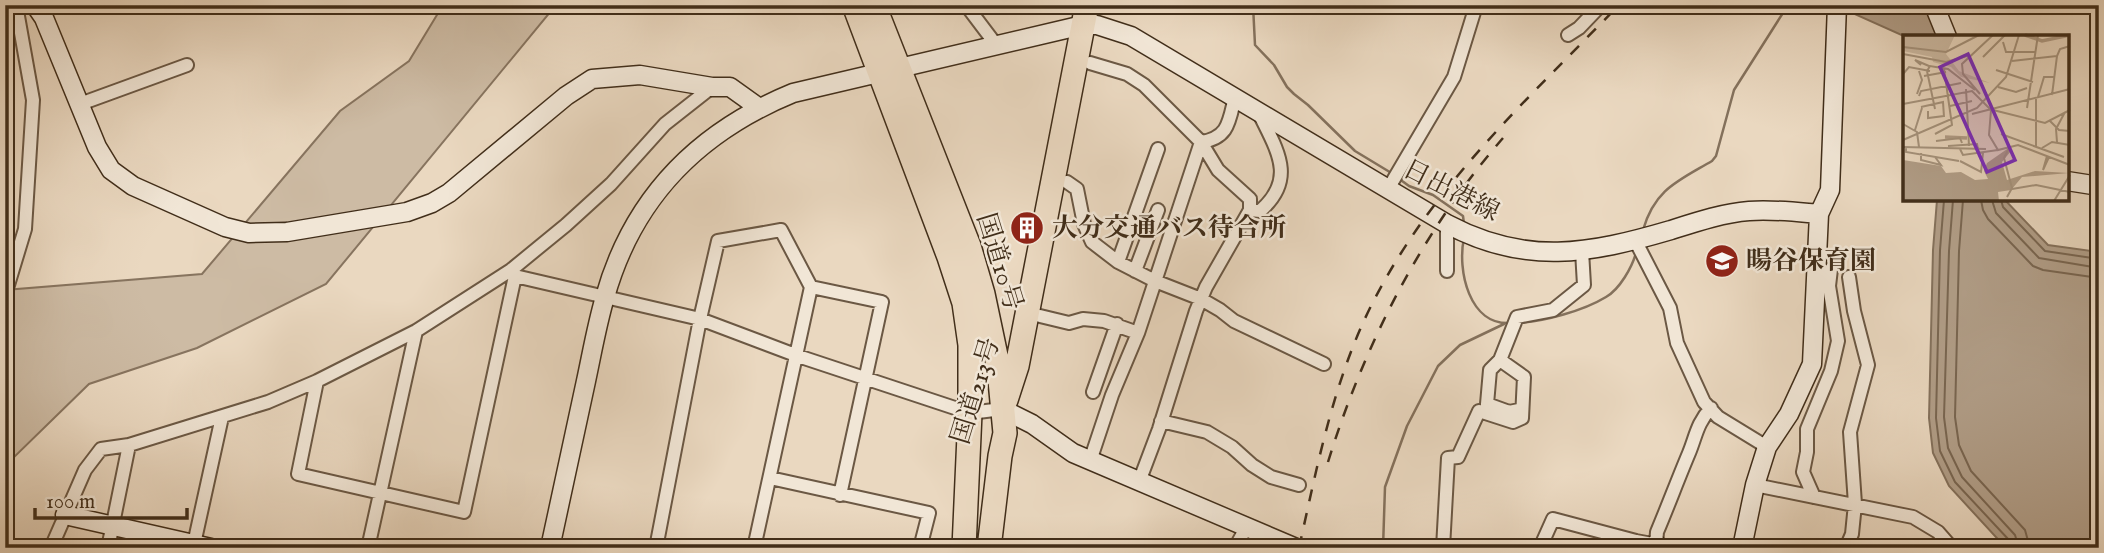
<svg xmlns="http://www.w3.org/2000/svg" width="2104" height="553" font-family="'IM FELL English','Noto Serif JP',serif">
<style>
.green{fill:#cdbba4;stroke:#87745f;stroke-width:2}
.water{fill:#b19e88;stroke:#84715c;stroke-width:2}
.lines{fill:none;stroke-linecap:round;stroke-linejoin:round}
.shore{stroke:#796651;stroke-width:2}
.stream{stroke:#84715c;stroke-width:2.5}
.street-casing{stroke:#6b5844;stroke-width:16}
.secondary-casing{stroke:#412e1a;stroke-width:21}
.highway-casing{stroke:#412e1a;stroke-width:26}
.street{stroke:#f1e6d6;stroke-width:12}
.secondary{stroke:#f1e6d6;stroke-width:18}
.highway{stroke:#ead8c0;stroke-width:23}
.rail{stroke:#412e1a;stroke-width:2.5;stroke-dasharray:12 12;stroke-linecap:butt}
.labels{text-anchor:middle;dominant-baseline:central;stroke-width:5;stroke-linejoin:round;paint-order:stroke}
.street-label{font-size:26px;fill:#412e1a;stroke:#f1e6d6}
.poi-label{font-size:26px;font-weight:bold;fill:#412e1a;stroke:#f1e6d6;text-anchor:start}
.inset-river{fill:none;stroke:#b19e88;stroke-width:3.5}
.inset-road{fill:none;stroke:#a6947e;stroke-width:2}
.view{fill:#7b2cbf;fill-opacity:0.15;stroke:#7b2cbf;stroke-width:3.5}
.inset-edge{fill:none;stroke:#412e1a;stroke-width:3.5}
</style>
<rect width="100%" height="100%" fill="#ead8c0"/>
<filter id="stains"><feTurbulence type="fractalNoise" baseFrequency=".00286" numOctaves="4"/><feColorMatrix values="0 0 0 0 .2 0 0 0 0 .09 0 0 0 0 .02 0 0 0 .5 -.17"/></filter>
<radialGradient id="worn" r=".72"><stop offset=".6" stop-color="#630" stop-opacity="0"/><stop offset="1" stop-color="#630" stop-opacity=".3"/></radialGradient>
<path class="green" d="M443,5H556L326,284L197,348L89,384L12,459L5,471V290L202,274L340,111L409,61Z"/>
<path class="water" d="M1851,5H1927L1937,37H1906L1850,12Z
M1937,200H2005L2048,245L2099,252V548H2006L1949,486L1933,453L1929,418L1933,250Z"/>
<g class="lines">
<path class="shore" d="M1944,200L1940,250L1936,418L1940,451L1955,482L2009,540L2010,548
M1953,200L1949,251L1944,417L1948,448L1962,477L2015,535L2019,548
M1963,200L1959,251L1955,417L1959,445L1971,471L2025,530L2030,548
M1981,200L1983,210L1988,219L2033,266L2043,270L2099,278
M1992,200L1996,213L2039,258L2099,268
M2001,200L2003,207L2045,251L2099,259"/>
<path class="stream" d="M1253,5L1255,45L1274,65L1287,87L1294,94L1308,105L1355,151L1393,174
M1122,11L1166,10L1172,5
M1398,178L1409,186L1433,195L1463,216L1464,224
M1643,230C1655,189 1678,181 1712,161L1716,156L1734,90L1788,5
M1464,238C1457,270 1469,326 1511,323
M1518,323C1545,321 1583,311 1606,297C1620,289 1632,267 1636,253
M1383,548L1385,487L1407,426L1438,366L1460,345L1504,324"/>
<g class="street-casing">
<path id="street" d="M966,5L997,46
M1568,35L1579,28L1601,5
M80,104L187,65
M1067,182L1077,189L1084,224L1092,242L1118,262L1155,281L1201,299L1220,310L1234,321L1324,364
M1388,189L1454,77L1475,9L1478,5
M1250,210L1260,211C1298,178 1276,149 1258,111
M1635,240L1670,308L1677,343L1704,402L1718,417L1767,447
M1118,262L1158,149
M1135,271L1158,210
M1447,271V224
M515,276L700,319L798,356L970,413L1002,409
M811,287L882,302L840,495
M5,295L25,229L33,100L16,5
M1040,316L1069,323L1083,319L1104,321L1138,333L1201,142L1144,85L1127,74L1090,63
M1500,360L1490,370L1487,404L1509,412L1519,410
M317,381L298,474L464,512L515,276L511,270
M1093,392L1117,324
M1161,421L1207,432L1232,447L1252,465L1271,477L1299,485
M1090,461L1112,395L1138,333
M770,478L929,513L920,548
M1139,482L1159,429L1196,311L1206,287L1250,210V199L1218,170L1201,142C1229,138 1229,121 1235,97
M1755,485L1913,517L1938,532L1952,548
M1814,497L1803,472L1807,452V429L1831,371L1838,341L1829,286L1831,269
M194,544L222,417
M1656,544L1657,532C1668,506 1678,479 1689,453C1696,436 1697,423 1711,408
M51,548L85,470L101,449L129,445L268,402L317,381L416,331L511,270L566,225L611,184L665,124L712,87
M108,548L129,445
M368,548L416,331
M656,548L700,319L718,241L781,230L811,287L754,548
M1235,548L1246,528
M1443,548L1448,458L1458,457L1479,411L1513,422L1522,418L1524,377L1500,360L1517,317L1553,310L1584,285L1582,251
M1540,548L1553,519L1636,541L1674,548
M1846,548L1852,534L1855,504L1850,432L1868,365L1854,311L1849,277"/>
</g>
<g class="secondary-casing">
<path id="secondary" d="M35,5L44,18L97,147L111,170L133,186L225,227L249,233L287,232L407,212L432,203L449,193L566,96L592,79L640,75L712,87H730L758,107
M1934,5L1947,37
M2067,181L2099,186
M1002,409L1032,424L1073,453L1296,548
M65,515L211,548
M550,548C562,492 574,436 586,381C592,353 597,324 605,297C633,197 698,132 793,93L1083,25H1097L1131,36L1447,224C1526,266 1589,254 1671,230C1696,222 1723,213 1749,211C1772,209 1796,212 1819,214
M1654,548L1656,544
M1742,548L1755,485L1767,447L1789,414L1812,364L1819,214L1830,190L1837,5"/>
</g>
<g class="highway-casing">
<path id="highway" d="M854,5L949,257L964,303L970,345V413L964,548
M874,5L969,246L983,294L999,370L1005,433L1000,456L989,548
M1006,400L1017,366L1087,5"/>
</g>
<use href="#street" class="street"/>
<use href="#secondary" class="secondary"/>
<use href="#highway" class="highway"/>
<path class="rail" d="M1328,462C1364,345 1422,231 1503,138
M1299,548C1317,467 1333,383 1370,308C1430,187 1526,101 1619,5"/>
</g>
<defs>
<g id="building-disc" transform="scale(1.75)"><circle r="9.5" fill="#8f2418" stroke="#f1e6d6"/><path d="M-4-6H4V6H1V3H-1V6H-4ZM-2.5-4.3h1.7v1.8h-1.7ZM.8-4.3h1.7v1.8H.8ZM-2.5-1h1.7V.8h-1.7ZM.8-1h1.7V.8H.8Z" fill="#fff"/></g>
<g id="school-disc" transform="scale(1.75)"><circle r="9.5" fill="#8f2418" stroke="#f1e6d6"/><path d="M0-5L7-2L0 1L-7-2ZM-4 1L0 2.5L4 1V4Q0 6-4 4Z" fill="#fff"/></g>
</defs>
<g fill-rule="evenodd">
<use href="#building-disc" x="1027" y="228"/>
<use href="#school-disc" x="1722" y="261"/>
</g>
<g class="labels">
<g class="street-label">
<text transform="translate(1451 191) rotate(27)">日出港線</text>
<text transform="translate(999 262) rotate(73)">国道10号</text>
<text transform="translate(976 391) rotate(-73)">国道213号</text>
</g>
<g class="poi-label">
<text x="1052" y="228">大分交通バス待合所</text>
<text x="1746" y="261">暘谷保育園</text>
</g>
</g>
<g transform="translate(1903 35)">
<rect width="166" height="166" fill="#ead8c0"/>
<path d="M0,0H52L43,19L56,36L87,48L58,42L48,32L30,27L29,22L0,16Z" fill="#cdbba4"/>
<path d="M107,112L108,116L99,127L104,145L132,136L166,138L119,142L108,155L95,157L96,166H0V125L38,131L43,138L58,137L72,145L85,144L81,136L84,128Z" fill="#b19e88"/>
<path class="inset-river" d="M122,0L139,6L167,0M42,102L64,103"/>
<path class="inset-road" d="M100,7L103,17H132M0,12L43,17L76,0M0,19L43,27L64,21M80,22L102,0M109,26L154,21M18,30L12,25L26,31M93,35L130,47M24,36L27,31L45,34L72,55M24,36L32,74M0,39L6,32L27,36M21,41L43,37M95,52L113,57L124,53M63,54L66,111M14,59L19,45L16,36M77,59L60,39L59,29L90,0M149,60L154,21L157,14L167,11M16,61L18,56L58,48M135,62L141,42H152M0,69L69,56L88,75M47,71L69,66M18,72L40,67L41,82M124,73L135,0M88,75L86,100L95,115L115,110L167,130M90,75L142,88L167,75M25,76V83L41,81M69,79L167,54M146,85L156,95L167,96M0,89L14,97L16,112M12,95L19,73M32,99L49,90L41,34M98,99L161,122M0,105L74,73L103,42L116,0M33,106L57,103L59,108M154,107L153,94L162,77M45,111L74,109L76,119M133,111V64M0,112L83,114M3,112V117L56,126M139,113L149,107L167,110M57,114L60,120L95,115M18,118V125L38,130L32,122M144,121L140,135L146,122M57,126L78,137L80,118M109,154L133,150L167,157M104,162L109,153L101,123L107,111M151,166L167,140"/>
<path class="view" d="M65,19L112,125L84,137L37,32Z"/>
<rect width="166" height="166" class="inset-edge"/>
</g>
<rect width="2104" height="553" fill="none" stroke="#ead8c0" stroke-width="28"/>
<rect x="7" y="7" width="2090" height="539" fill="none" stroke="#412e1a" stroke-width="3.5"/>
<rect x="14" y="14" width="2076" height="525" fill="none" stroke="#412e1a" stroke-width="2"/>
<path d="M35 508v10h152v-10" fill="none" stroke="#412e1a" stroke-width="3.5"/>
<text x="46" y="508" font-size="21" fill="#412e1a" stroke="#f1e6d6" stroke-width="5" paint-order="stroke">100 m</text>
<rect width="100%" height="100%" filter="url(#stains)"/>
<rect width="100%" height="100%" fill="url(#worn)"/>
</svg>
